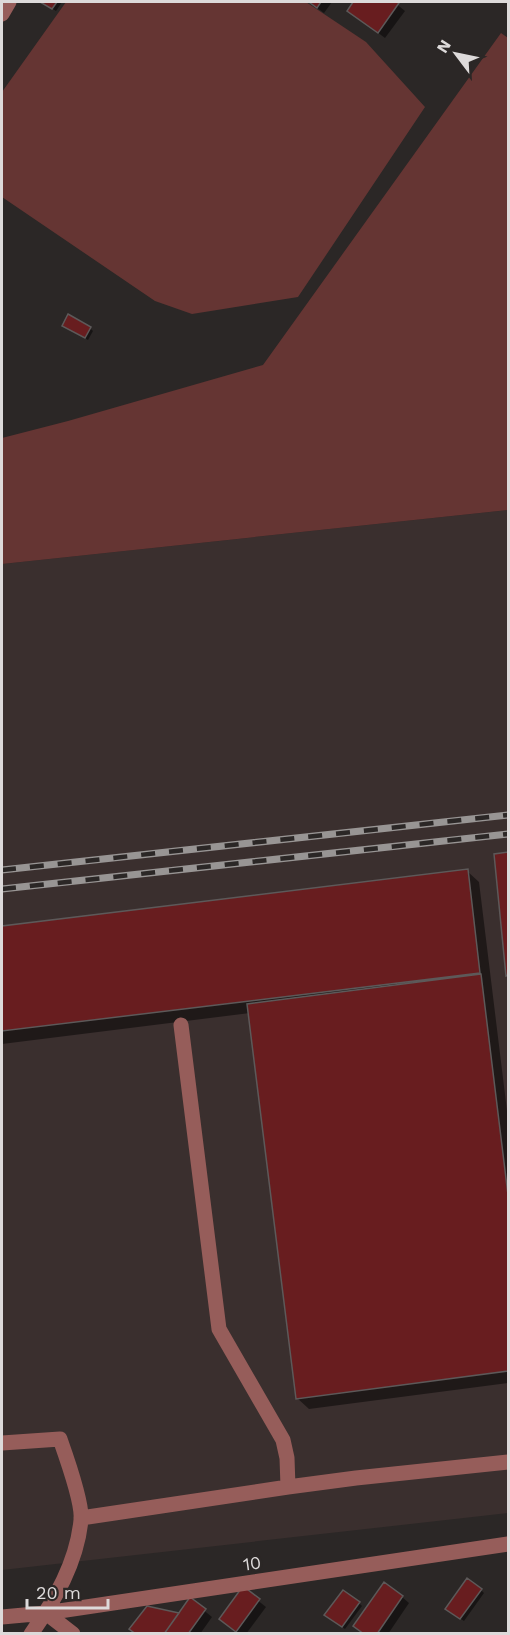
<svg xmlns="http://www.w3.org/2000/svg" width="510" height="1635" font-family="'Work Sans',sans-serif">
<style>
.built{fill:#3a2f2e}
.green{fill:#653533}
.shadow{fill:#0007}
.building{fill:#681d1f;stroke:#5d5959;stroke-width:1.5}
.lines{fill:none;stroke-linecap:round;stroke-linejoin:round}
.minor{stroke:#965d5a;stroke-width:15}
.rail-casing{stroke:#989594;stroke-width:7}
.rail{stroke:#2b2726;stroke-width:4.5;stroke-dasharray:14;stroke-linecap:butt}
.labels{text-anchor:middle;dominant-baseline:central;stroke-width:5;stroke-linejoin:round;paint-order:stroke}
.street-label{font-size:18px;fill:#dddada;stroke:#2b2726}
</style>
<rect width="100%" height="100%" fill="#2b2726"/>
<path class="built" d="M508,510V1513L2,1570V564Z"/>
<path class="green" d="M66,2H306L366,42L425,107L298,297L192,314L155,301L2,197V92Z
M501,33L508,38V510L2,564V438L68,421L263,365Z"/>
<path class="shadow" d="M42,2H62L56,11Z
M309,2H332L324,13Z
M355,2H394L405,11L385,38L349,11Z
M63,326L90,328L93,331L88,340Z
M508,854V976L496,855Z
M467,871L479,882L508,1119V1383L309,1409L297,1398L250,1013L2,1044V927Z
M243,1589L266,1607L246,1634H239L221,1619Z
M481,1590L484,1593L464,1621L450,1612Z
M402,1597L409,1603L388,1634H364Z
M191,1600L212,1617L200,1634H136L180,1614Z
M359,1603L362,1606L345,1629L329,1618Z"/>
<path class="building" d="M40,2H57L52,9Z
M309,2H321L317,8Z
M353,2H397L399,3L378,33L347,11Z
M68,314L91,327L85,338L62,326Z
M508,852V975L506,976L494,854Z
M468,869L480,973L2,1031V926Z
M481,974L508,1195V1371L296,1399L247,1004Z
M467,1578L482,1589L460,1619L445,1609Z
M384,1582L403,1596L377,1634H364L353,1626Z
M243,1586L260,1599L236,1632L219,1619Z
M343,1590L360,1602L342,1627L324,1615Z
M190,1597L206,1609L188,1634H164Z
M147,1606L179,1613L164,1634H136L129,1629Z"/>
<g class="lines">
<path class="minor" d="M2,14L9,2
M2,1443L60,1439C66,1456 83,1503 81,1520C77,1562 55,1600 31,1634
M288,1487L356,1478L508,1462
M81,1518L288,1487L287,1458L283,1440L219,1329L181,1025
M46,1613L73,1634
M2,1617L46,1613L508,1544"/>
<g class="rail-casing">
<path id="rail" d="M2,870L508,815
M2,889L508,834"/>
</g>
<use href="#rail" class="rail"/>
</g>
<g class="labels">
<g class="street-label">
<text transform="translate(252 1563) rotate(-8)">10</text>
</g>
</g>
<rect width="510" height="1635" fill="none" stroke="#dddada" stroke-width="6"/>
<g transform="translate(456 54) rotate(302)" stroke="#2b2726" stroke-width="4.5" paint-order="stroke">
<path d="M0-4.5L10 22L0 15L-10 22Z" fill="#dddada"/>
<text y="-9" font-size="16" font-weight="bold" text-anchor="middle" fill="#dddada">N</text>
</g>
<path d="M27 1599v9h81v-9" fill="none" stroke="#dddada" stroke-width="3"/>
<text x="36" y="1599" font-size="18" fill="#dddada" stroke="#2b2726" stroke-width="4.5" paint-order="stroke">20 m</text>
</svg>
